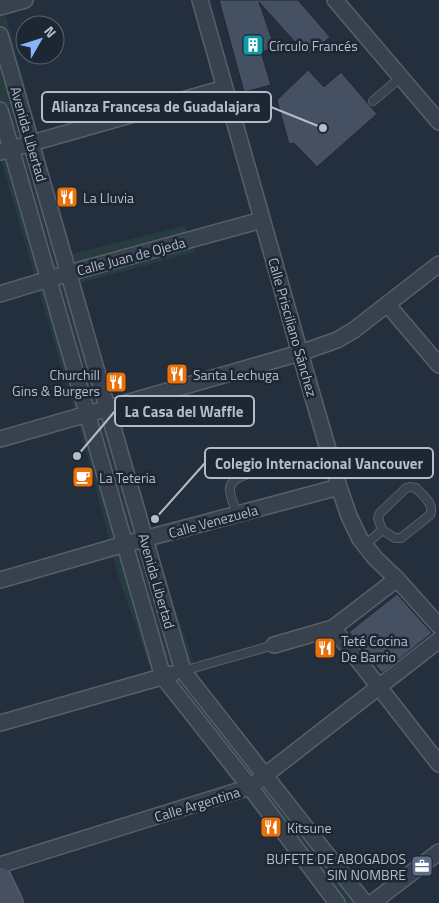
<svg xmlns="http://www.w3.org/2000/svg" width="439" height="903" font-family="'Titillium Web',sans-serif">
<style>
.green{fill:#263c3f}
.building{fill:#455162;stroke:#1f2835}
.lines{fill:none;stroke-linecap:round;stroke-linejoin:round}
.lane-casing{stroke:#565f6c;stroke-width:10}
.street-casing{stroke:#565f6c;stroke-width:18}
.secondary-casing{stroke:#565f6c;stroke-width:24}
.lane{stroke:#38414e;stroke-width:8}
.street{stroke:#38414e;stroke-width:15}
.secondary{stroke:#465061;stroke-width:21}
.labels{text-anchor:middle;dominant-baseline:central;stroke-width:5;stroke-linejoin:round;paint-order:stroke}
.poi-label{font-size:14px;fill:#b4bcc9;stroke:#1d2633;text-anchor:start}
.street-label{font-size:14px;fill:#b4bcc9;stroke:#1d2633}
.leader{fill:none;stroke:#b4bcc9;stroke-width:2}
.callout-dot{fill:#b4bcc9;stroke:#1d2633;stroke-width:2}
.callout{fill:#1d2633;stroke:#b4bcc9;stroke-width:2}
.callout-label{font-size:15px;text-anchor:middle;font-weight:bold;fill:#b4bcc9}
</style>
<rect width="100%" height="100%" fill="#242f3e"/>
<path class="green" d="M0,0L6,17L71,254L185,226L195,252L80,283L155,552L200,680L373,903H326L214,757L149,665L119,578L89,461L0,157Z"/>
<path class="building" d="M219,0H298L330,37L310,54L299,40L295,42L259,2L275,48L261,52L271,85L244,92Z
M308,70L324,87L341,72L377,114L317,167L294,143L289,144L277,100Z
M397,594L432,633L382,673L349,632Z"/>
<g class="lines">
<g class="lane-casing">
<path id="lane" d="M373,101L401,77
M410,487L416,488C423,496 435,504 430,515L401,538H395L382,530L378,518L380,513L406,488Z
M237,515C235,507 231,499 230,491C228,475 257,472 269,469
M365,545L382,530
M183,671L274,645"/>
</g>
<g class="street-casing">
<path id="street" d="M200,0L300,353L339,487L349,516L360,539L375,558L397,579L439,626
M335,0L439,122
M0,7L25,0
M0,35L183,671L365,903
M0,110L163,677L250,787L337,903
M0,152L225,88
M0,294L69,273L262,220
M387,304L439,365
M0,439L300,353L337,340L354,330L439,264
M0,580L125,544L339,487
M333,628L439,764
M274,645L333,628L397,579
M0,723L172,674
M0,865L250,787L439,640
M372,903L439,852"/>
</g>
<g class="secondary-casing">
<path id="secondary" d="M0,878L12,903"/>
</g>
<use href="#lane" class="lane"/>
<use href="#street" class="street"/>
<use href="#secondary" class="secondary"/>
</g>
<defs>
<g id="building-square" transform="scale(1.125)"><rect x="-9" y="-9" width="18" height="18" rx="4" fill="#0f9aa8" stroke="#1d2633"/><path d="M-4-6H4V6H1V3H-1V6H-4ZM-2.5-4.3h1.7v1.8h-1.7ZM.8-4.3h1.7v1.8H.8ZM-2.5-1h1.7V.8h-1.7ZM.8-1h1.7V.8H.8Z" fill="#fff"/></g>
<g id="restaurant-square" transform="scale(1.125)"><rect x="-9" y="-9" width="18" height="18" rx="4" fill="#e8710a" stroke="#1d2633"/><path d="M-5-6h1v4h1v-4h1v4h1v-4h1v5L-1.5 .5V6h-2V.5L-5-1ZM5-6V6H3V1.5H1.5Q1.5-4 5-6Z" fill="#fff"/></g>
<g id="cafe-square" transform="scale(1.125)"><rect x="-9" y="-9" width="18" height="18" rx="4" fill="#e8710a" stroke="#1d2633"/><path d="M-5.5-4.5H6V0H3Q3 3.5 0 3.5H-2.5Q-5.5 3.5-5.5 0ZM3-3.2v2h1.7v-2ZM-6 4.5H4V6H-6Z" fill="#fff"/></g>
<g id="office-square" transform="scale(1.125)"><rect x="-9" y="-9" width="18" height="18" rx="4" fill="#5c6f8a" stroke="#1d2633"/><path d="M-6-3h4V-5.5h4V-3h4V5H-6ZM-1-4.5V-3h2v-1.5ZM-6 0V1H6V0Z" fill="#fff"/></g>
</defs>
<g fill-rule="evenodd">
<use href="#building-square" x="253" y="45"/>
<use href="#restaurant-square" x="67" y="197"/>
<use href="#restaurant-square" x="177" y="374"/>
<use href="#restaurant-square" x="116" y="382"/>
<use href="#cafe-square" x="83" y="477"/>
<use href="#restaurant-square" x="325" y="648"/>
<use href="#restaurant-square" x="271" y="827"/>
<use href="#office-square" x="422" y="866"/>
</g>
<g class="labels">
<g class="poi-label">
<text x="269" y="45">Círculo Francés</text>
<text x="83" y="197">La Lluvia</text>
<text x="100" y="374" text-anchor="end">Churchill<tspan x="100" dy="16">Gins &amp; Burgers</tspan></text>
<text x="193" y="374">Santa Lechuga</text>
<text x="99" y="477">La Teteria</text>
<text x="341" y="640">Teté Cocina<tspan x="341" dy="16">De Barrio</tspan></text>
<text x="287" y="827">Kitsune</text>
<text x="406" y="858" text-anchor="end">BUFETE DE ABOGADOS<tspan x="406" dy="16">SIN NOMBRE</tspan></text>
</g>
<g class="street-label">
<text transform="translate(29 134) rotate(74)">Avenida Libertad</text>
<text transform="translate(131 256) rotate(-15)">Calle Juan de Ojeda</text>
<text transform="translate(293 327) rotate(74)">Calle Prisciliano Sánchez</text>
<text transform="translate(213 521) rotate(-15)">Calle Venezuela</text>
<text transform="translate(157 581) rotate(74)">Avenida Libertad</text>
<text transform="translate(197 804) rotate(-17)">Calle Argentina</text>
</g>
</g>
<path class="leader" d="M323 128L271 107M77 456L115 411M155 519L205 463"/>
<g class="callout-dot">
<circle cx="323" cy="128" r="5"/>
<circle cx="77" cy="456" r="5"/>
<circle cx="155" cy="519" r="5"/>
</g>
<g class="callout">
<rect x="42" y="92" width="229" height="30" rx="5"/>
<rect x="115" y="396" width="139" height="30" rx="5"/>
<rect x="205" y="448" width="228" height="30" rx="5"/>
</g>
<g class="callout-label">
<text x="156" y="112">Alianza Francesa de Guadalajara</text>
<text x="184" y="417">La Casa del Waffle</text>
<text x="319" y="469">Colegio Internacional Vancouver</text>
</g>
<g transform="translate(40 40) rotate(51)"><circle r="24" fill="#1d2633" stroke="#59626f"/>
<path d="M0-4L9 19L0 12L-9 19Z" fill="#8ab4f8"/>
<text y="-8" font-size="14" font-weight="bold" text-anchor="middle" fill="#b4bcc9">N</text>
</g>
</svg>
